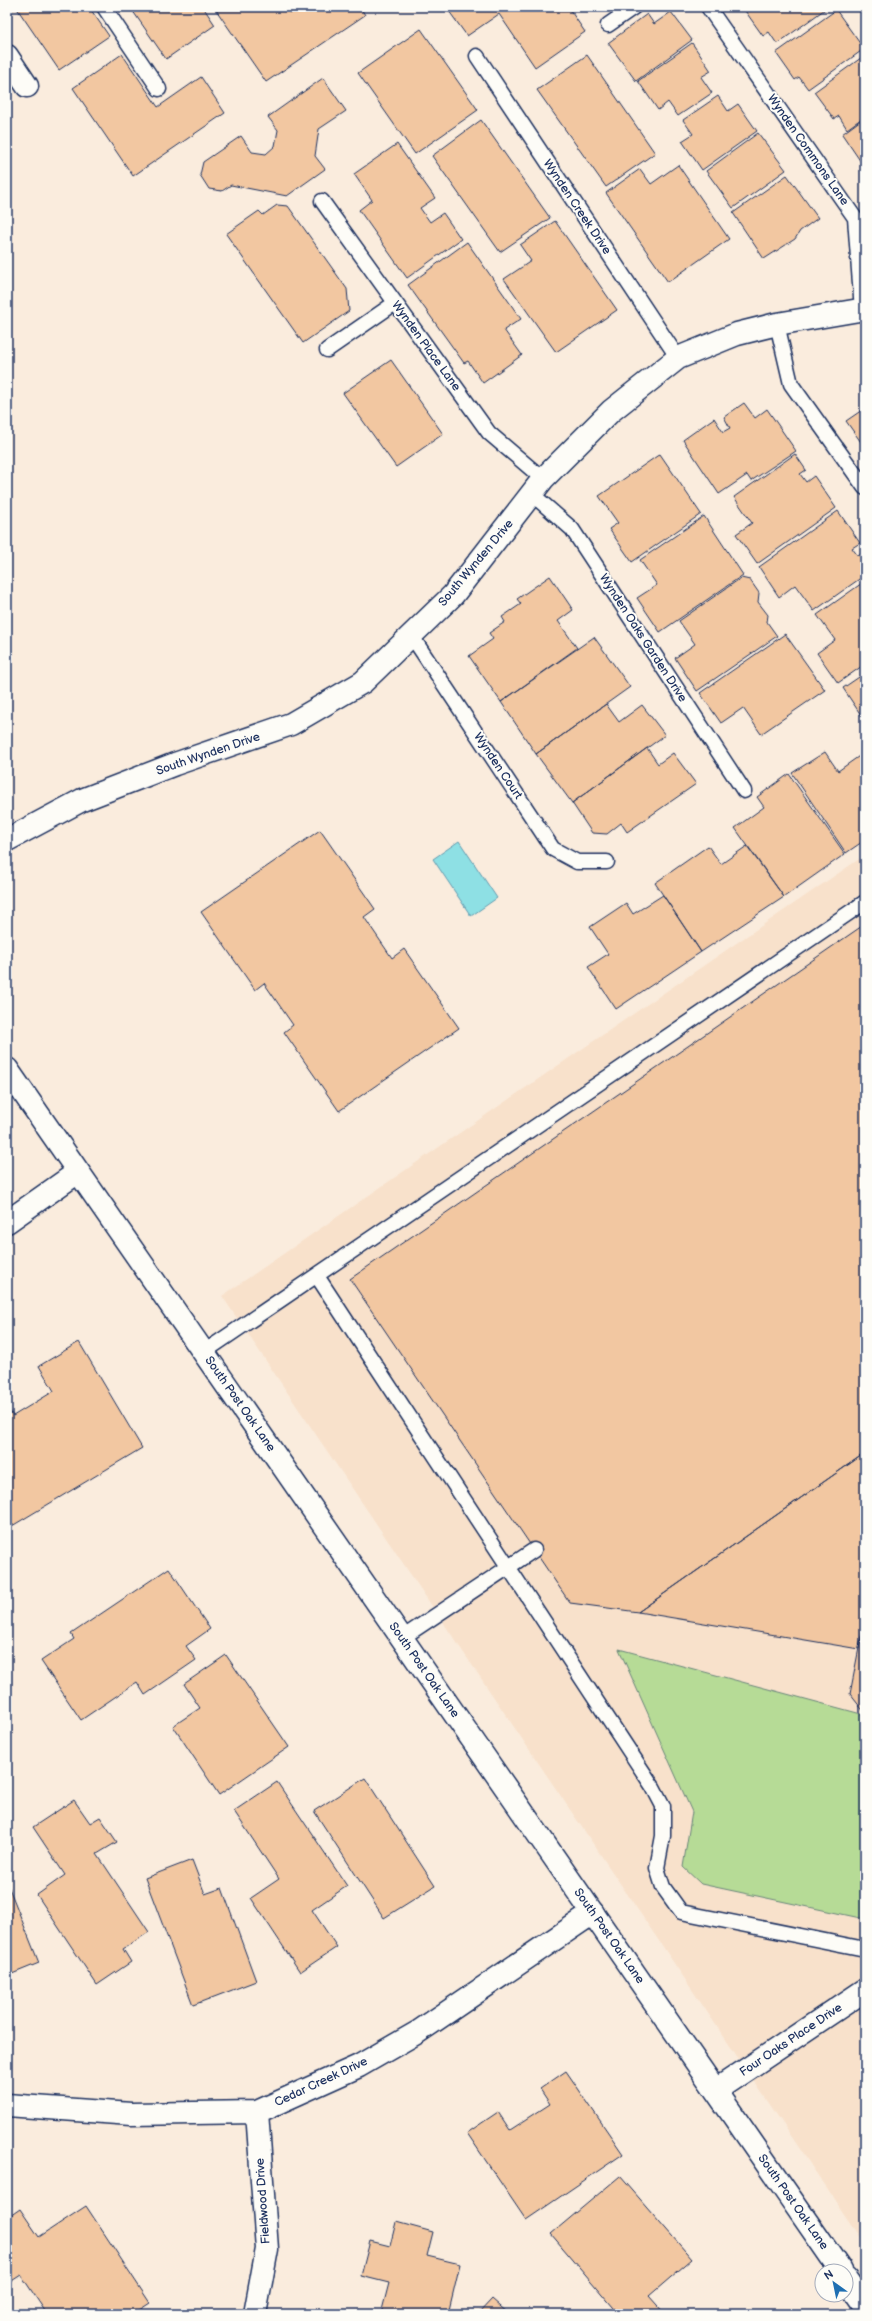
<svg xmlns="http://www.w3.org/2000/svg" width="872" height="2321" font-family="'Balsamiq Sans',sans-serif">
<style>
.built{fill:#f8e1cb}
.green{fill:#b6db96;stroke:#68857a}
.water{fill:#8ee0e4;stroke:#6099ae}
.building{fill:#f2c7a1;stroke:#1b2f5e}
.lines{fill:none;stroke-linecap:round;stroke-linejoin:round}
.lane-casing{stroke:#1b2f5e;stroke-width:17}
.street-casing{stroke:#1b2f5e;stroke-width:25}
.secondary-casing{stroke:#1b2f5e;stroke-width:25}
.lane{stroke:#fdfcf7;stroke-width:14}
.street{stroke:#fdfcf7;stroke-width:22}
.secondary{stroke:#fdfcf7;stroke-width:22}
.labels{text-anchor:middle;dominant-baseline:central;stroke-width:4;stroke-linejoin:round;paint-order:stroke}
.street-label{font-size:12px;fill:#1b2f5e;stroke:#fdfcf7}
</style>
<rect width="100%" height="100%" fill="#faecdd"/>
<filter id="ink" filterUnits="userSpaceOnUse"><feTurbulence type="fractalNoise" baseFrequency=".025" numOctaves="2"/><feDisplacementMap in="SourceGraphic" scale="8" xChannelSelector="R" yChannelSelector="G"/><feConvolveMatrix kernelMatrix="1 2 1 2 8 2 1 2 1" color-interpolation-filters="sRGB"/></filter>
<g filter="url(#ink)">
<path class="built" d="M865,855V2245L222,1296Z"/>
<path class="green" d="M619,1649L865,1715V1919L701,1884L683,1867L692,1812Z"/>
<path class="water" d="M459,841L497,898L471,916L433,859Z"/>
<path class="building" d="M16,7H89L109,36L59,70Z
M130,7H203L215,25L166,59Z
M214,7H287L291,13L300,7H360L365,15L266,82Z
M446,7H568L585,32L535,67L499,14L467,36Z
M745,7H828L777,44L769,32L763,36L743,8Z
M836,10L864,49L808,89L799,77L795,80L776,53Z
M671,12L692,40L636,81L608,43L647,14L654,24Z
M421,29L478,110L415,154L358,73Z
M692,43L711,71L701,77L712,93L678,116L668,102L658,110L638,81Z
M122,54L158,107L201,77L225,113L133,176L73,88Z
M587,55L655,153L606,187L537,90Z
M865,55V116L847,129L839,116L834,119L814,92Z
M323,78L346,111L319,129L315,156L325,169L287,196L231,185L222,191L209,189L200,175L203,162L241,136L252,152L266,154L275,146L278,130L268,117Z
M718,96L728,111L738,104L757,131L702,170L682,141L693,134L683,120Z
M865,117V159L861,162L842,134Z
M481,120L550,218L500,252L432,156Z
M758,133L786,170L733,208L706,171Z
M397,144L435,198L420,208L430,222L443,213L461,239L407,278L359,210L372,200L354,174Z
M678,165L729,239L668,282L606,193L640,169L651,184Z
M787,175L818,218L800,231L795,239L764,259L733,213Z
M277,205L288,206L347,289L349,311L303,343L226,234L259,211L263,215Z
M555,221L617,310L556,352L504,279L531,261L520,245Z
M467,242L521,319L504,330L522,355L483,383L468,361L464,363L408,285Z
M391,360L443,434L396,467L343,393Z
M744,403L755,418L767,409L796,451L751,481L747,475L719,494L683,440L714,418L723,432L730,428L724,417Z
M865,408V444L863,445L846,421Z
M660,454L701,514L632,562L609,529L618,523L599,496Z
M795,454L806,470L800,474L806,482L814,476L836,508L757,564L736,534L752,523L734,497Z
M838,511L860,543L852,548L858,556L864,552L865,554V575L814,611L795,585L779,597L759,567Z
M704,516L743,575L660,632L637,598L657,585L640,560Z
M550,576L573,610L558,621L577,648L501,702L469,656L493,639L489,633L505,622L502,617L521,604L517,599Z
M741,578L750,580L759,593L758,602L768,615L767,622L777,636L697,691L675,658L695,644L679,621Z
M865,581V664L838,683L817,653L835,640L817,615Z
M785,634L825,690L761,734L743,708L721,723L700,693Z
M594,637L630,687L536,754L501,702Z
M865,673V717L863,718L843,688Z
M606,704L619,722L642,705L665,735L572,803L536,754Z
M647,748L658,764L673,753L696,784L627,832L621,823L607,834L592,833L572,803Z
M825,752L838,771L865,752V840L846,853L792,773Z
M789,774L845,854L784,897L735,828L764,807L757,797Z
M320,830L375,909L364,917L392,958L404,949L459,1028L339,1111L284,1032L293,1025L264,983L255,990L201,912Z
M708,846L721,864L747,846L784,897L701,952L655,883Z
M663,895L701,952L616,1009L588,967L608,954L590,927L626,903L633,914Z
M865,924V1453L638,1612L570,1603L350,1279Z
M79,1342L142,1448L7,1529V1407L13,1416L54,1391L39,1366Z
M865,1453V1617L859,1649L638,1612Z
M169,1568L210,1629L186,1646L196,1660L145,1695L137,1682L81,1720L41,1661L74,1639L71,1634Z
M865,1617V1713L850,1694Z
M226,1655L289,1747L219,1795L173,1726L200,1708L184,1684Z
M365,1778L435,1886L384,1918L314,1811Z
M277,1782L347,1886L312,1910L337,1947L300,1972L251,1898L279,1879L234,1811Z
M74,1800L90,1823L100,1817L117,1842L97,1854L149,1932L123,1949L131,1962L97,1985L37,1895L65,1875L33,1827Z
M192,1860L205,1894L222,1888L256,1981L193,2005L145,1878Z
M7,1883L39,1963L7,1976Z
M566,2071L623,2154L526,2220L467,2133L498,2112L510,2130L550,2104L540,2089Z
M620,2176L692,2259L649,2296L665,2314H619L551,2234Z
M86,2206L150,2303L133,2314H47L21,2275L7,2284V2218L20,2209L39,2237Z
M396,2222L433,2232L427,2256L460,2264L448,2314H381L389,2283L361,2276L370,2241L390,2246Z
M492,2299L509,2314H478Z"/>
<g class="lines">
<g class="lane-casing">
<path id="lane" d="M104,7L159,89
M708,7L855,218L862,310
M608,25L634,7
M477,56L678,358
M322,201L489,433L543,479
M777,324L791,384L865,488
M327,350L395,303
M532,494L572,529L744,791
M411,635L553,849L577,862H607
M317,1276L653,1787L663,1806V1836L657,1868L663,1887L681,1912L865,1949
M204,1352L865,902
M402,1638L534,1550"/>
</g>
<g class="street-casing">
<path id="street" d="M7,56L27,86
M7,840L82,800L175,764L291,724L363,682L453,595L543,479L611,411L678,358L737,334L777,324L865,309
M7,1222L78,1172
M716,2090L865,1990
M7,2105L131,2114L257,2112L359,2066L418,2032L593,1913
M255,2314L267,2249L257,2112"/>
</g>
<g class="secondary-casing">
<path id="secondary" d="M7,1069L841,2271
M846,2279L865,2306"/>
</g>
<use href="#lane" class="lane"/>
<use href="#street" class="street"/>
<use href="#secondary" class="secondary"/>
</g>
</g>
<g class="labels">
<g class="street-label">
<text transform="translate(808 150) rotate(55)">Wynden Commons Lane</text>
<text transform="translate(577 207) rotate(56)">Wynden Creek Drive</text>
<text transform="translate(426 346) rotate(54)">Wynden Place Lane</text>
<text transform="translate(476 563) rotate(-50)">South Wynden Drive</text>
<text transform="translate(643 638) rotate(57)">Wynden Oaks Garden Drive</text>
<text transform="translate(208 754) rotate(-19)">South Wynden Drive</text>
<text transform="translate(498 766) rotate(56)">Wynden Court</text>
<text transform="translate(240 1404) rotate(55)">South Post Oak Lane</text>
<text transform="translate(424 1670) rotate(55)">South Post Oak Lane</text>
<text transform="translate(609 1936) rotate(55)">South Post Oak Lane</text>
<text transform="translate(791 2040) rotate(-34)">Four Oaks Place Drive</text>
<text transform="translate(321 2082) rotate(-25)">Cedar Creek Drive</text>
<text transform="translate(263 2201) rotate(-94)">Fieldwood Drive</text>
<text transform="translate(793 2202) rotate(55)">South Post Oak Lane</text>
</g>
</g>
<rect width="872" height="2321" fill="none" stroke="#fdfcf7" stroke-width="24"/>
<rect x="12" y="12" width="848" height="2297" fill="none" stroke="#1b2f5e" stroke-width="1.5" filter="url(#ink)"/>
<g transform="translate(834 2283) rotate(327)"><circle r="19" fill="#fdfcf7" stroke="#a3aaba"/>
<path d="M0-3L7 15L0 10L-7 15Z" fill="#1f6fb2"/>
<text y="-6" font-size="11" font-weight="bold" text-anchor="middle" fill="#1b2f5e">N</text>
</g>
</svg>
